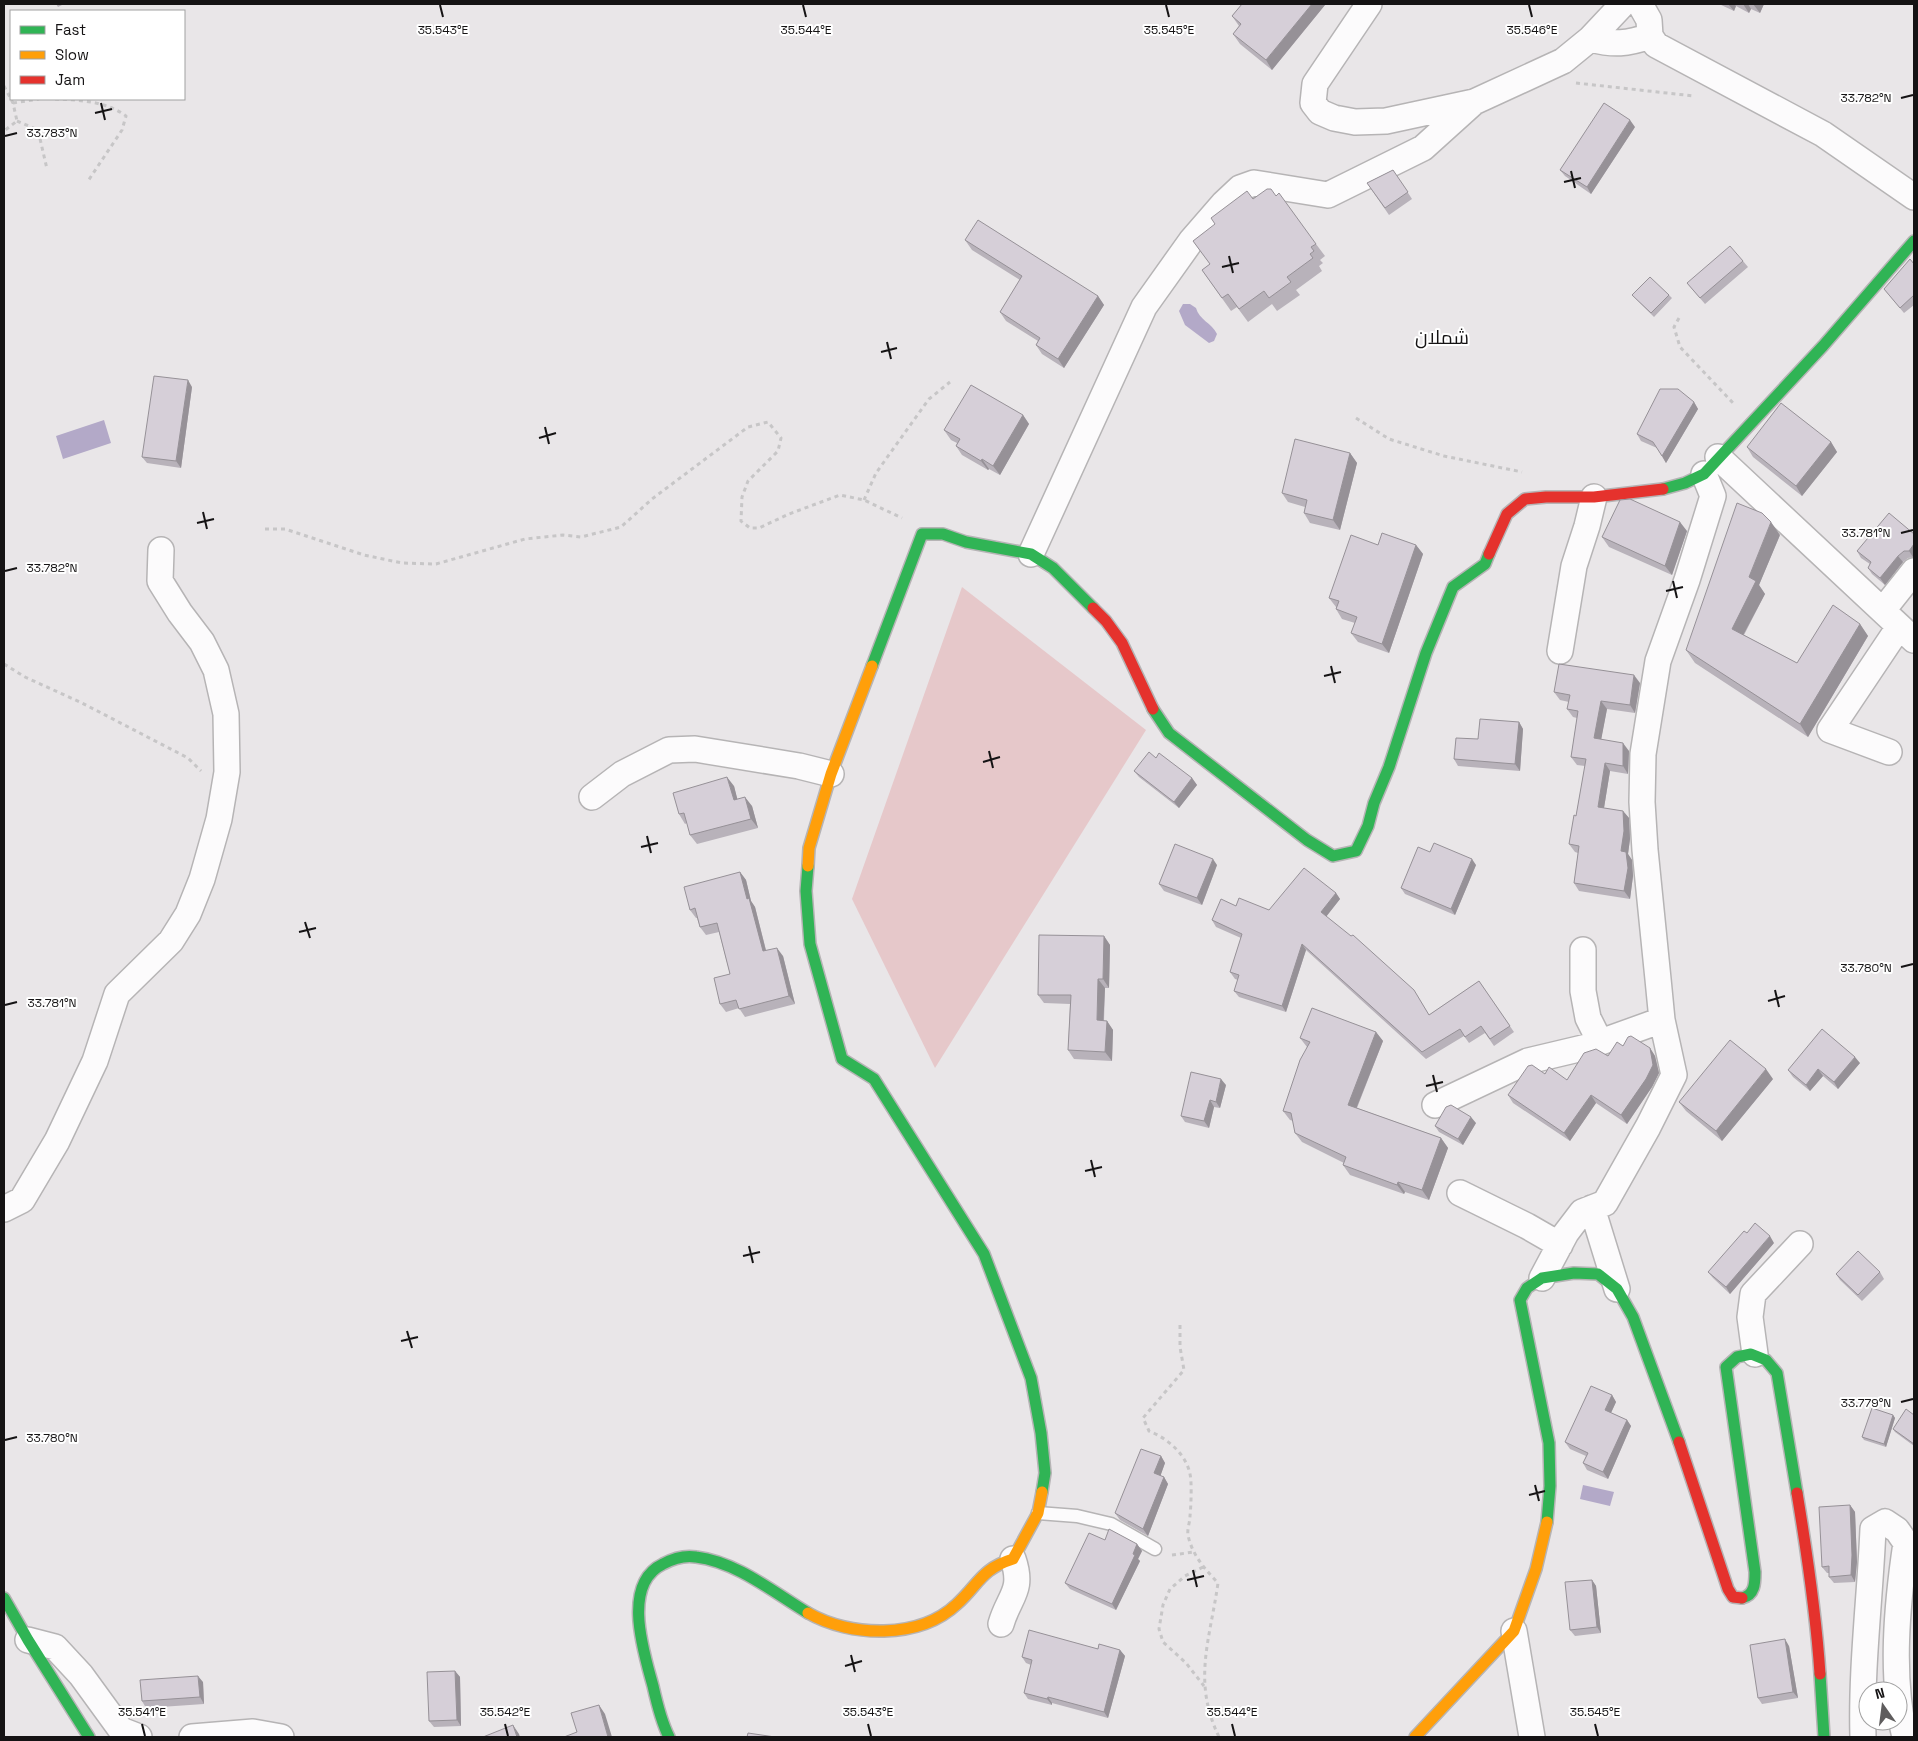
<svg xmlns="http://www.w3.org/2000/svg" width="1918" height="1741" font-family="'Space Grotesk',Cairo,sans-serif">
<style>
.green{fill:#e6c8ca}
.water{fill:#b3a9c8}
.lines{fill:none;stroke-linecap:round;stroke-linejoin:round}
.lane-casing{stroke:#b6b4b5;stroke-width:15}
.street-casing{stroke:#b6b4b5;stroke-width:28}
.fast-casing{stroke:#b6b4b5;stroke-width:14}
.slow-casing{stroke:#b6b4b5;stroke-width:14}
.jam-casing{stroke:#b6b4b5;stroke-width:14}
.path{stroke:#c7c6c7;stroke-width:3;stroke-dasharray:4 4;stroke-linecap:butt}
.lane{stroke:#fcfbfc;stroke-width:12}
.street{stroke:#fcfbfc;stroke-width:25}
.fast{stroke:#30b455;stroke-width:11}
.slow{stroke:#ff9f0a;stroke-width:11}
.jam{stroke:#e5322d;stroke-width:11}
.wall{fill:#b8b2ba}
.shaded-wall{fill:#969197}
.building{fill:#d6cfd8;stroke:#969197}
.ticks{fill:none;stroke:#151314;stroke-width:2}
.labels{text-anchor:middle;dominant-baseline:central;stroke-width:4;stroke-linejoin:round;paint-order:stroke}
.quarter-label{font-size:19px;fill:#151314;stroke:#fff}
.ticks-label{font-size:12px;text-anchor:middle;fill:#151314;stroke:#fff;stroke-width:4;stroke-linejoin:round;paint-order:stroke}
</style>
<rect width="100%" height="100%" fill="#e9e6e8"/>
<path class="green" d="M962,587L1146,730L935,1068L852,899Z"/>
<path class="water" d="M1183,304H1190L1196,308C1199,320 1212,323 1217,334L1214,341L1209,343L1185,325L1179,311Z
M104,420L111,443L63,459L56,436Z
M1583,1485L1614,1492L1610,1506L1580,1499Z"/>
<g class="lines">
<g class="lane-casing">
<path id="lane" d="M1038,1513L1077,1516L1111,1524L1155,1549"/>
</g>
<g class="street-casing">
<path id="street" d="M1369,4L1315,84L1313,103L1320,112L1334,118L1355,122L1386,121L1474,102L1563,61L1590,39L1623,4
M1640,4L1649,20L1650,36L1656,45L1823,134L1914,197
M1590,39C1614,45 1627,44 1650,36
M1718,457L1914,640
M1031,554L1144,307L1191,241L1224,203L1240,188L1254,183L1328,195L1423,148L1474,102
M1883,610L1914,571
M1560,651L1574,566L1587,526L1594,497
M1889,752L1830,730L1899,627
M592,797L622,774L669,750L695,749L799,766L831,774
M1583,950V991L1588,1018L1600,1042
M1435,1105L1528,1061L1587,1047L1662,1020
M1460,1193L1527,1226L1560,1245
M1592,1208L1617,1289
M4,1209L22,1200L57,1141L95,1061L117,994L171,941L188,914L202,879L219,819L227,772L226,714L216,670L202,642L180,613L160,581L161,550
M1542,1278L1566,1233L1582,1212L1605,1203L1648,1127L1674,1075L1662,1020L1658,979L1645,850L1642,802L1643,754L1658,661L1687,580L1713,496L1704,474
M1755,1354L1750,1317L1753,1294L1800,1244
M1001,1624C1009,1596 1024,1591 1013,1559
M1514,1631L1532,1737
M28,1640L55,1647L81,1675L121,1730L139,1737
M192,1737L253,1732L281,1737
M1863,1737C1861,1668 1870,1598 1873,1529L1885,1522L1897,1530L1906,1543C1897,1604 1890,1677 1905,1737"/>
</g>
<g class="fast-casing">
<path id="fast" d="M1663,489L1685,483L1704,474L1823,346L1914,241
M872,666L922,534H943L966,542L1031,554L1053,568L1093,608
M1153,709L1169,733L1307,840L1333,856L1356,851L1368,826L1374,803L1389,767L1426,653L1453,587L1485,564L1489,554
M808,866L806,891L810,944L842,1059L874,1079L984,1254L1031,1378L1041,1433L1045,1473L1042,1492
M1547,1522L1550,1486L1549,1443L1520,1300L1527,1288L1542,1278L1574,1273L1598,1274L1617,1289L1633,1317L1679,1442
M4,1598L28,1640L89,1737
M1742,1598C1755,1595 1755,1583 1755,1572L1726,1367L1737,1357L1751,1354L1766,1360L1777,1373L1797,1493
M1820,1674L1824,1737
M669,1737C661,1721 657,1704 653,1686C644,1653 621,1584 663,1564C674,1558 684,1555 696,1557C737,1562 773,1592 808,1613"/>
</g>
<g class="slow-casing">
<path id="slow" d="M808,866L809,848L831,774L872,666
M808,1613C850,1637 919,1640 957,1604C979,1584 981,1569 1013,1559L1038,1513L1042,1492
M1415,1737L1514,1631L1536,1569L1547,1522"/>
</g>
<g class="jam-casing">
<path id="jam" d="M1489,554L1507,514L1525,499L1546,497H1594L1663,489
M1093,608L1106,621L1122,643L1153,709
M1679,1442L1728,1589L1733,1597L1742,1598
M1797,1493C1807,1553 1816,1613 1820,1674"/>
</g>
<path class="path" d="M1576,83L1694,96
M4,86L13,103L17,121L4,131
M55,99C79,100 106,101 126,116L122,130L88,181
M13,103L39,99
M17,121L38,130L47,169
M1679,318L1674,327L1680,347L1734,404
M1356,418L1389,439L1444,456L1522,472
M864,500L876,473L929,399L950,382
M265,529H285L364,555L402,563L436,564L525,539L563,535L581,537L621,527L652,499L748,427L768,422L781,438L778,451L748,481L742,497L741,521L750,528H759L789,514L840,495L864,500L902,518
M4,664L25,677L82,703L188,758L201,771
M1180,1325V1347L1184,1370L1143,1418L1149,1431C1167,1438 1186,1454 1190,1474C1192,1483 1191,1506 1190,1516C1190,1522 1187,1529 1188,1535C1192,1555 1205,1569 1218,1583C1210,1640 1192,1681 1219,1737
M1172,1555L1194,1552
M1203,1567L1185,1576L1170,1589L1163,1605L1159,1629L1163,1642L1186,1663L1204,1686"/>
<use href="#lane" class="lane"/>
<use href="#street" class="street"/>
<use href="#fast" class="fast"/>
<use href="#slow" class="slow"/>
<use href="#jam" class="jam"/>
</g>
<path class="wall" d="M56,4H64L58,7Z
M1242,4H1324L1325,5L1272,70L1240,44L1233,34L1239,26L1232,16Z
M1719,4H1764L1760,13L1751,9L1749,13L1736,6L1734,11Z
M1635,127L1591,194L1565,176L1560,170Z
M1393,170L1412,199L1389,215L1367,183Z
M1253,199L1316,244L1325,256L1320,260L1323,263L1319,266L1322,271L1296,290L1300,295L1277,311L1272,304L1248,322L1237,307L1231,311L1202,270L1210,264L1193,241Z
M965,240L1098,296L1104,305L1064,368L1042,354L1036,345L1038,341L1006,321L1000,312L1020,280L972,250Z
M1743,261L1748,267L1705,304L1687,283Z
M1914,264V305L1904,313L1884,289Z
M1632,295H1669L1672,298L1654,317Z
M192,387L181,468L147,463L142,457Z
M1694,402L1698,409L1666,463L1657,448L1641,441L1637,434Z
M1023,415L1029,424L1000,475L989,469L988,470L962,455L956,446L957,443L951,440L944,430Z
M1831,442L1837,452L1802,496L1753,457L1747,447Z
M1350,453L1357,463L1340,530L1310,523L1304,513L1305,507L1288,502L1282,493Z
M1687,531L1672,575L1609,547L1602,537Z
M1914,534V556L1913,557L1908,558L1903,562L1885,585L1872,574L1868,568L1870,564L1861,558L1857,551Z
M1780,535L1759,585L1765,594L1744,635L1797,663L1860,624L1868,636L1808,737L1695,663L1686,650Z
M1378,545H1416L1423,554L1389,653L1358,642L1351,633L1355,623L1342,619L1336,609V607L1329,598Z
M1640,683L1635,713L1607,709L1601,739L1629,751L1628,774L1610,771L1604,808L1623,811L1629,818L1630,839L1628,854L1632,860L1633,876L1630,899L1579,891L1574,883L1578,853L1575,852L1569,844L1576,816L1585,766L1577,765L1571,757L1577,718L1573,717L1567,709L1569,702L1560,700L1554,692Z
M1519,722L1523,729L1520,771L1458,766L1454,759L1478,739Z
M1156,758L1192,778L1197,785L1179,808L1139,777L1134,771Z
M734,786L737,799L752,806L758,828L697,844L690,835L687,823L685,824L679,814Z
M1430,852L1476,865L1455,915L1405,894L1401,888Z
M1217,865L1202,905L1164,891L1159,884Z
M740,872L746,880L751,901L755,907L766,950L783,956L795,1004L745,1017L739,1008L726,1012L720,1004L730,974L719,932L706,935L700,927L697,918H696L690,910Z
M1336,893L1340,899L1326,917L1418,997L1429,1015L1479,981L1514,1032L1494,1046L1485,1033L1469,1043L1464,1036L1426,1059L1306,950L1286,1012L1239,997L1234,991L1238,980L1235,979L1230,972L1241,938L1216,927L1212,920L1236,906L1269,910Z
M1104,936L1110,945L1109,988H1105L1104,1021H1107L1113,1030L1112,1061L1074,1059L1068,1050L1070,1004L1044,1003L1038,995Z
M1376,1032L1383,1041L1357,1108L1441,1138L1448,1148L1429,1200L1405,1192L1404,1194L1350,1175L1343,1165L1344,1163L1302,1142L1295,1133L1293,1121L1290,1120L1283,1111L1307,1047L1300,1038Z
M1623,1046L1650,1048L1655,1056L1659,1073L1652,1087L1627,1124L1596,1103L1570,1141L1513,1103L1508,1095L1545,1074L1567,1080L1608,1056Z
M1860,1063L1838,1089L1823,1076L1810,1091L1793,1077L1788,1070Z
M1773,1079L1722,1141L1686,1111L1679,1102Z
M1226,1085L1220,1108L1214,1107L1209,1128L1185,1122L1181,1116Z
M1476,1123L1463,1145L1439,1132L1435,1126Z
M1774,1243L1730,1294L1713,1278L1708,1272Z
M1880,1272L1884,1279L1862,1301L1840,1280L1836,1274Z
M1612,1395L1616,1402L1611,1413L1627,1420L1631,1426L1608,1479L1587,1470L1583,1463L1586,1456L1570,1449L1565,1442Z
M1893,1415L1895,1418L1886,1447L1864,1440L1862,1437Z
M1914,1415V1446L1895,1432L1893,1429Z
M1161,1456L1165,1463L1160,1476L1164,1477L1168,1484L1148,1536L1120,1520L1115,1513Z
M1850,1505L1855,1512L1857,1562L1855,1582L1834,1583L1829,1577V1573H1827L1822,1567Z
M1105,1540L1137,1544L1142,1551L1138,1559L1140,1561L1116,1610L1070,1589L1065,1583Z
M1592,1580L1596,1586L1601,1633L1575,1636L1570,1630Z
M1789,1646L1798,1698L1762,1704L1758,1698Z
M1098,1649L1120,1650L1125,1656L1108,1718L1052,1703V1705L1028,1699L1024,1693L1031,1665L1026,1663L1022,1657Z
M455,1671L460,1677L461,1726L434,1727L429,1721Z
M203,1682L204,1704L146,1708L142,1701Z"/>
<path class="shaded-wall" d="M1312,4H1324L1325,5L1272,70L1266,60Z
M1728,4H1734L1736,6L1734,11Z
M1743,4H1748L1751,9L1749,13Z
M1753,4H1764L1760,13Z
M1630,120L1635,127L1591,194L1587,187Z
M1098,296L1104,305L1064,368L1058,359Z
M188,380L192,387L181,468L176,461Z
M1694,402L1698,409L1666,463L1662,456Z
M1023,415L1029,424L1000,475L993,466Z
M1831,442L1837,452L1802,496L1796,486Z
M1350,453L1357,463L1340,530L1333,520Z
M982,459L989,469L988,470L981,461Z
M1680,522L1687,531L1672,575L1665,566Z
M1771,522L1780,535L1759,585L1765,594L1740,641L1732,629L1749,577Z
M1914,544V556L1913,557L1909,551Z
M1416,545L1423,554L1389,653L1382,644Z
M1898,556L1903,562L1885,585L1880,578Z
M1860,624L1868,636L1808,737L1800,724Z
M1634,675L1640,683L1635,713L1630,705Z
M1601,701L1607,709L1600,746L1594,738Z
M1519,722L1523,729L1520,771L1515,764Z
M1623,743L1629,751L1628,774L1623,766Z
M1605,763L1610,771L1603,814L1598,807Z
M727,777L734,786L740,809L734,800Z
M1192,778L1197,785L1179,808L1174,802Z
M745,797L752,806L758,828L751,819Z
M1623,811L1629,818L1630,839L1628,854L1632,860L1633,876L1630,899L1624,891L1621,851Z
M1213,859L1217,865L1202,905L1197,898Z
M1472,859L1476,865L1455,915L1451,909Z
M740,872L746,880L751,901L755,907L768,959L763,951L747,899Z
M1336,893L1340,899L1325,918L1321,912Z
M1104,936L1110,945L1109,988L1103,979Z
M1302,944L1306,950L1286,1012L1282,1006Z
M777,948L783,956L795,1004L789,996Z
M1098,979L1105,988L1103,1029L1097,1020Z
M1107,1021L1113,1030L1112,1061L1105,1052Z
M1376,1032L1383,1041L1354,1114L1348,1105Z
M1650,1048L1655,1056L1659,1073L1652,1087L1627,1124L1621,1115Z
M1855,1057L1860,1063L1838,1089L1834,1082Z
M1766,1069L1773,1079L1722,1141L1716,1131Z
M1818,1069L1823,1076L1810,1091L1806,1085Z
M1221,1079L1226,1085L1220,1108L1216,1102Z
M1591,1095L1596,1103L1570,1141L1564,1133Z
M1210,1100L1214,1107L1209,1128L1204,1121Z
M1471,1117L1476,1123L1463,1145L1458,1139Z
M1441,1138L1448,1148L1429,1200L1422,1190Z
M1398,1182L1405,1192L1404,1194L1397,1185Z
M1770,1236L1774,1243L1730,1294L1726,1287Z
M1612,1395L1616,1402L1609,1417L1605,1410Z
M4,1404L5,1405V1419L4,1421Z
M1893,1415L1895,1418L1886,1447L1884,1444Z
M1627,1420L1631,1426L1608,1479L1603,1472Z
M1161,1456L1165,1463L1159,1480L1154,1473Z
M1164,1477L1168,1484L1148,1536L1143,1529Z
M1850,1505L1855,1512L1857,1562L1855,1582L1851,1575Z
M1137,1544L1142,1551L1138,1559L1140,1561L1116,1610L1112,1604Z
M1592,1580L1596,1586L1601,1633L1597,1627Z
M1785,1639L1789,1646L1798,1698L1793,1692Z
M1120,1650L1125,1656L1108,1718L1104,1712Z
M455,1671L460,1677L461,1726L457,1720Z
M198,1676L203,1682L204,1704L200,1697Z
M1048,1697L1052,1703V1705L1047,1699Z
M599,1705L605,1714L612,1737H608Z
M513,1725L519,1734L520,1737H517Z"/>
<path class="building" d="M1242,4H1312L1266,60L1233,34L1241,24L1232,16Z
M1604,103L1630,120L1587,187L1560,170Z
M1393,170L1408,192L1385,208L1367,183Z
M1267,189H1271L1276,196L1279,193L1316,244L1311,247L1314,251L1310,254L1313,258L1287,277L1291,282L1269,298L1264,291L1239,309L1228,294L1222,298L1202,270L1210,264L1193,241L1215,224L1211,218L1247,191L1253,199Z
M978,220L1098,296L1058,359L1036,345L1040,338L1000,312L1022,276L965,240Z
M1730,246L1743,261L1700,298L1687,283Z
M1910,259L1914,264V295L1900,308L1884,289Z
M1650,277L1669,295L1651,313L1632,295Z
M154,376L188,380L176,461L142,457Z
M971,385L1023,415L993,466L982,459L981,461L956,446L960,439L944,430Z
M1660,389H1678L1694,402L1662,456L1653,442L1637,434Z
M1781,403L1831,442L1796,486L1747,447Z
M1295,439L1350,453L1333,520L1304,513L1307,500L1282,493Z
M1630,499L1680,522L1665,566L1602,537L1620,500Z
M1737,503L1762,513L1771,522L1749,577L1756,581L1732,629L1797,663L1833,605L1860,624L1800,724L1686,650Z
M1889,513L1914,534V544L1909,551H1904L1898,556L1880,578L1868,568L1871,562L1857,551Z
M1382,533L1416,545L1382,644L1351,633L1357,617L1336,609L1339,601L1329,598L1351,535L1378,545Z
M1559,664L1634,675L1630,705L1601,701L1594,738L1623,743V766L1605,763L1598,807L1623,811L1624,831L1621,851L1626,852L1628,868L1624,891L1574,883L1579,846L1569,844L1574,815L1576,816L1586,759L1571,757L1578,711L1567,709L1570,695L1554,692Z
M1480,719L1519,722L1515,764L1454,759L1456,738L1478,739Z
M1149,752L1156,758L1159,753L1192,778L1174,802L1134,771Z
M727,777L734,800L745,797L751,819L690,835L684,813L679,814L673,793Z
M1434,843L1472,859L1451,909L1401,888L1418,847L1430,852Z
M1175,844L1213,859L1197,898L1159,884Z
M1304,868L1336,893L1321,912L1351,936L1353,935L1414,990L1429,1015L1479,981L1510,1026L1490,1039L1481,1026L1465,1037L1460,1029L1422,1052L1302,944L1282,1006L1234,991L1239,975L1230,972L1242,934L1212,920L1221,899L1236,906L1239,898L1269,910Z
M740,872L747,899L749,898L763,951L777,948L789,996L739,1009L736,1000L720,1004L714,978L730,974L717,923L700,927L695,908L690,910L684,887Z
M1039,935L1104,936L1103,979H1098L1097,1020L1107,1021L1105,1052L1068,1050L1071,995H1038Z
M1312,1008L1376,1032L1348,1105L1441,1138L1422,1190L1398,1182L1397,1185L1343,1165L1346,1157L1295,1133L1291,1113L1283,1111L1300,1060L1310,1042L1300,1038Z
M1822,1029L1855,1057L1834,1082L1818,1069L1806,1085L1788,1070Z
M1631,1036L1650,1048L1653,1065L1646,1079L1621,1115L1591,1095L1564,1133L1508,1095L1528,1066L1532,1065L1545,1074L1549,1067L1567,1080L1584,1053L1596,1049L1608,1056L1617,1042L1623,1046L1628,1037Z
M1730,1040L1766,1069L1716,1131L1679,1102Z
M1191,1072L1221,1079L1216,1102L1210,1100L1204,1121L1181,1116Z
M1451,1105L1471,1117L1458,1139L1435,1126L1446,1107Z
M1755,1223L1770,1236L1726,1287L1708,1272L1744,1231L1747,1233Z
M1858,1251L1880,1272L1858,1295L1836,1274Z
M1591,1386L1612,1395L1605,1410L1627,1420L1603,1472L1583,1463L1588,1453L1565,1442Z
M1872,1408L1893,1415L1884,1444L1862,1437Z
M1906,1409L1914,1415V1444L1893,1429Z
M1141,1449L1161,1456L1154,1473L1164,1477L1143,1529L1115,1513Z
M1850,1505L1852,1555L1851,1575L1829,1577V1566L1822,1567L1819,1507Z
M1109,1529L1137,1544L1133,1554L1135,1555L1112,1604L1065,1583L1089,1533L1105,1540Z
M1592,1580L1597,1627L1570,1630L1565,1582Z
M1029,1630L1098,1649L1099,1644L1120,1650L1104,1712L1048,1697L1047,1699L1024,1693L1032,1660L1022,1657Z
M1785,1639L1793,1692L1758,1698L1750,1645Z
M455,1671L457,1720L429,1721L427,1672Z
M198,1676L200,1697L142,1701L140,1680Z
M599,1705L608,1737H564L577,1732L571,1713Z
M513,1725L517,1737H483Z
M748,1733L775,1737H747Z"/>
<path class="ticks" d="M440,5L443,17M803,5L806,17M1166,5L1169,17M1529,5L1532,17M1901,98L1913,95M101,103L105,120M95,113L112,109M5,136L17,133M1571,171L1575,188M1564,182L1581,178M1229,256L1233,273M1222,267L1239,263M887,342L891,359M881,352L897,348M545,427L549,444M539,438L556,433M203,512L207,529M197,523L214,519M1901,533L1913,530M5,571L17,568M1673,581L1677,598M1666,591L1683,587M1331,666L1335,683M1324,676L1341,672M989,751L993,768M983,762L1000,757M647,836L651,853M641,847L658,843M305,922L310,938M299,932L316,928M1901,967L1913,964M1775,990L1779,1007M1768,1001L1785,996M5,1005L17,1002M1433,1075L1437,1092M1426,1086L1443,1082M1091,1160L1095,1177M1085,1171L1102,1167M749,1246L753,1263M743,1256L760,1252M407,1331L412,1348M401,1341L418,1337M1901,1402L1913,1399M5,1440L17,1437M1535,1485L1539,1501M1529,1495L1545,1491M1193,1570L1197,1587M1187,1580L1204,1576M851,1655L855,1672M845,1666L862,1661M142,1724L145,1736M505,1724L508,1736M868,1724L871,1736M1232,1724L1235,1736M1595,1724L1598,1736"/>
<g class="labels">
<g class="quarter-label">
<text x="1442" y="337">شملان</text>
</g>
</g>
<g class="ticks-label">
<text x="443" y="34">35.543°E</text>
<text x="806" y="34">35.544°E</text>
<text x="1169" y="34">35.545°E</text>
<text x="1532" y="34">35.546°E</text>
<text x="1866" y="102">33.782°N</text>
<text x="52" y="137">33.783°N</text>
<text x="1866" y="537">33.781°N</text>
<text x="52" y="572">33.782°N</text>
<text x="1866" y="972">33.780°N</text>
<text x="52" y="1007">33.781°N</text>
<text x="1866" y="1407">33.779°N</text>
<text x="52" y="1442">33.780°N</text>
<text x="142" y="1716">35.541°E</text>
<text x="505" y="1716">35.542°E</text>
<text x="868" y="1716">35.543°E</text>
<text x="1232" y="1716">35.544°E</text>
<text x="1595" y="1716">35.545°E</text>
</g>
<rect width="1918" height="1741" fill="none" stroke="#151314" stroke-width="10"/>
<rect x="10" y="10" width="175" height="90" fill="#ffffff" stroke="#a1a1a1"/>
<rect x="20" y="26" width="25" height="8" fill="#30b455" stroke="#a1a1a1"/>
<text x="55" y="35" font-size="15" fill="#151314">Fast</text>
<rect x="20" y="51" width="25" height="8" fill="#ff9f0a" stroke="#a1a1a1"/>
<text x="55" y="60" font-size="15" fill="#151314">Slow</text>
<rect x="20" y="76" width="25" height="8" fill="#e5322d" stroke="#a1a1a1"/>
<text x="55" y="85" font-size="15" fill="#151314">Jam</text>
<g transform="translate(1883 1706) rotate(346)"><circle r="24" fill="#ffffff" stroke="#a1a1a1"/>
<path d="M0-4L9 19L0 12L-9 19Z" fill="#5f5d5e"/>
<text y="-8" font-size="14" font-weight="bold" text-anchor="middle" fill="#151314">N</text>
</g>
</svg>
